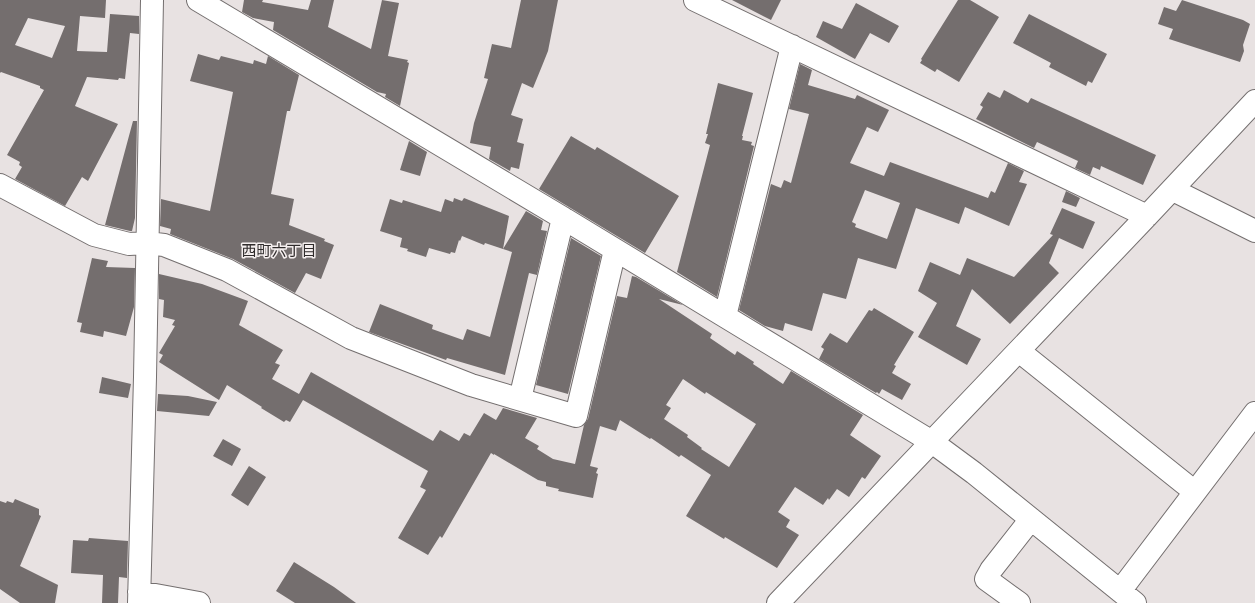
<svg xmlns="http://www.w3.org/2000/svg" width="1255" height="603" font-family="'Golos Text','Noto Sans JP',sans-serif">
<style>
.building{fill:#746e6e;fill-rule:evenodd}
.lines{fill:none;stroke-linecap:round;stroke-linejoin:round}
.minor-casing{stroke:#746f6f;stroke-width:24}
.minor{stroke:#fff;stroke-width:22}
.labels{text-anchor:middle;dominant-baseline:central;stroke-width:3;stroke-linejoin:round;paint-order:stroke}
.neighbourhood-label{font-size:15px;fill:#302c2c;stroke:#f5efef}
</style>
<rect width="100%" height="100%" fill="#e8e2e2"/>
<path class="building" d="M0,0H106L105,18L80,16L77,51L107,52L110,14L139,16V34L130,33L125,79L119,78L118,80L87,77L75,106L118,124L88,181L82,177L65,206L15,179L22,167L19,165L20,162L7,155L44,90L40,88V86L1,72L0,73ZM28,18L65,26L52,58L15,45Z
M244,0H263L262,2L308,10L311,0H334L328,27L371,49L382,0L399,3L388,56L408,60L407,62L409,63L400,106L385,97L386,94L377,92L273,30L274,22L253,18L242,12Z
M521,0H558L548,51L542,66L533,88L522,83L511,115L523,119L517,142L524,144L519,169L511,167L510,171L489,159L491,147L470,143L474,123L488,79L484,78L492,44L511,48Z
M732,0H781L771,20Z
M958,0H970L999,17L959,82L937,69L935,72L920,63L922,60L921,59Z
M1182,0L1243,20L1250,24L1243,45L1244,51L1240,62L1169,39L1173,29L1158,24L1164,7L1176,11Z
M856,3L899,26L889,43L870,33L855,59L816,37L823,21L842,29Z
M1029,14L1107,54L1092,83L1088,81L1086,86L1049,67L1051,63L1013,43Z
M198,54L219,60L221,56L253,64L254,60L266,64L268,56L299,75L290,111H287L271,194L294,199L289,225L325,239L324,241L334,245L321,279L306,273L295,293L233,259L170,234L171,229L160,226L161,199L210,211L233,92L190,81Z
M800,64L812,70L808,85L855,99L857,95L889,110L878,132L867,127L850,163L884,176L890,162L988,198L991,191L995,193L1008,163L1024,171L1019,182L1027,184L1009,226L965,207L959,224L916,208L896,269L858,258L846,299L823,293L812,331L785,323L783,331L765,326L739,310L771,184L781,188L784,180L791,183L809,114L789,109ZM865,190L900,203L887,239L855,227L856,224L852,222Z
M718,83L753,93L742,136H743L742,140L752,142L751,145L754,146L717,297L677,272L710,145L705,143L708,134H706Z
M1004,90L1028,103L1031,98L1156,155L1143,185L1101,166L1100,170L1093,167L1090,175L1075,168L1078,161L1037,142L1034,148L976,119L983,107L980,105L988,92L1000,98Z
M133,121H137L135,218L132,231H130L105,225Z
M571,136L595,150L597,147L679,196L645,253L539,189Z
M409,141L427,152L420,176L400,170Z
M1066,191L1080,198L1076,207L1062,202Z
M454,198L462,201L464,198L509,216L503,249L485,243L484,245L462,236L460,241L459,240L455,253L451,252L450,254L429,248L426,257L407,251L408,249L400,247L402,238L380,231L390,199L402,203L403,200L441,212L445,199L453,202Z
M1062,208L1095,222L1083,249L1059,238L1049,263L1059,273L1010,324L972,289L956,326L981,339L967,365L918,337L937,303L918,291L930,262L960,275L967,258L1014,277L1053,235L1050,234Z
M526,211L543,221L541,230L547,231L537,275L529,273L505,375L447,358L446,360L369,332L380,304L433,325L432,329L463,340L467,329L490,337L512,252L503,249Z
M571,238L601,256L568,394L536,385Z
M92,258L108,261L106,267L135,268L134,307L126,336L104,331L103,337L80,332L82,323L77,322Z
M159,274L202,284L248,301L239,325L283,350L275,363L280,365L272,379L299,394L311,372L433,441L440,430L459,441L464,433L470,436L484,413L496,420L503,408L537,418L525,438L539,446L537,449L553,459L575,464L584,425L588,419L617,296L627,298L632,276L636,277L683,305L659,299L712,334L710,338L735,355L737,351L754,362L753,364L783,384L791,371L863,415L850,435L881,456L865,479L862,477L849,497L837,489L829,500L828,498L823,505L795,487L778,512L790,520L786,527L799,535L777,568L725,537L724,539L686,516L711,475L681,455L679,457L651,438L650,439L620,420L616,431L600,426L590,466L598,468L596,473L598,474L593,498L558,491L559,489L546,486V482L538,480L494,454V455L491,453L442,538L440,536L428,555L398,538L426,490L420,487L428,471L303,400L290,422L286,420L284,422L261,408L262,407L227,385L219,400L159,362L163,355L159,353L175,326L172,325L175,320L163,317L164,300L159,299ZM683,379L705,394L706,392L756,424L729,467L701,449L702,448L687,437L688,435L664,419L671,408L666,405Z
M874,308L914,332L894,365L896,366L892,373L911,384L902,400L882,389L879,394L877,392L876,393L819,359L824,349L821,347L830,333L847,343L869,310L872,311Z
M102,377L131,384L128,398L99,393Z
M158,394L188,396L217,402L209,416L157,411Z
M223,439L241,449L232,466L213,456Z
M249,466L266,477L248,506L231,495Z
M15,499L39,509V515L41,516L20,566L58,585L55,603H20L0,589V501L6,503L7,501L13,503Z
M89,538L128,541L127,578L119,577L118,603H102L103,575L71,573L73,540L88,541Z
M294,562L334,587L356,603H295L276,591Z"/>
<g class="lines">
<g class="minor-casing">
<path id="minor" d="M198,0L563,218L932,442L974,473L1135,603
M695,0L1147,216
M0,185L94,235L129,244L147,243L164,245L227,270L351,338L471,385L576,416L615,250
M1173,190L1255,231
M725,316L792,46
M1019,351L1195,492
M520,399L563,218
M1120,591L1255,413
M139,592L199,603
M139,603L145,377L152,0
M778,603L1147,216L1255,101
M1019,603L986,579L991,570L1031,519"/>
</g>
<use href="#minor" class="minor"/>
</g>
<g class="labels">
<g class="neighbourhood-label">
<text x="279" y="250">西町六丁目</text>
</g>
</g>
</svg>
